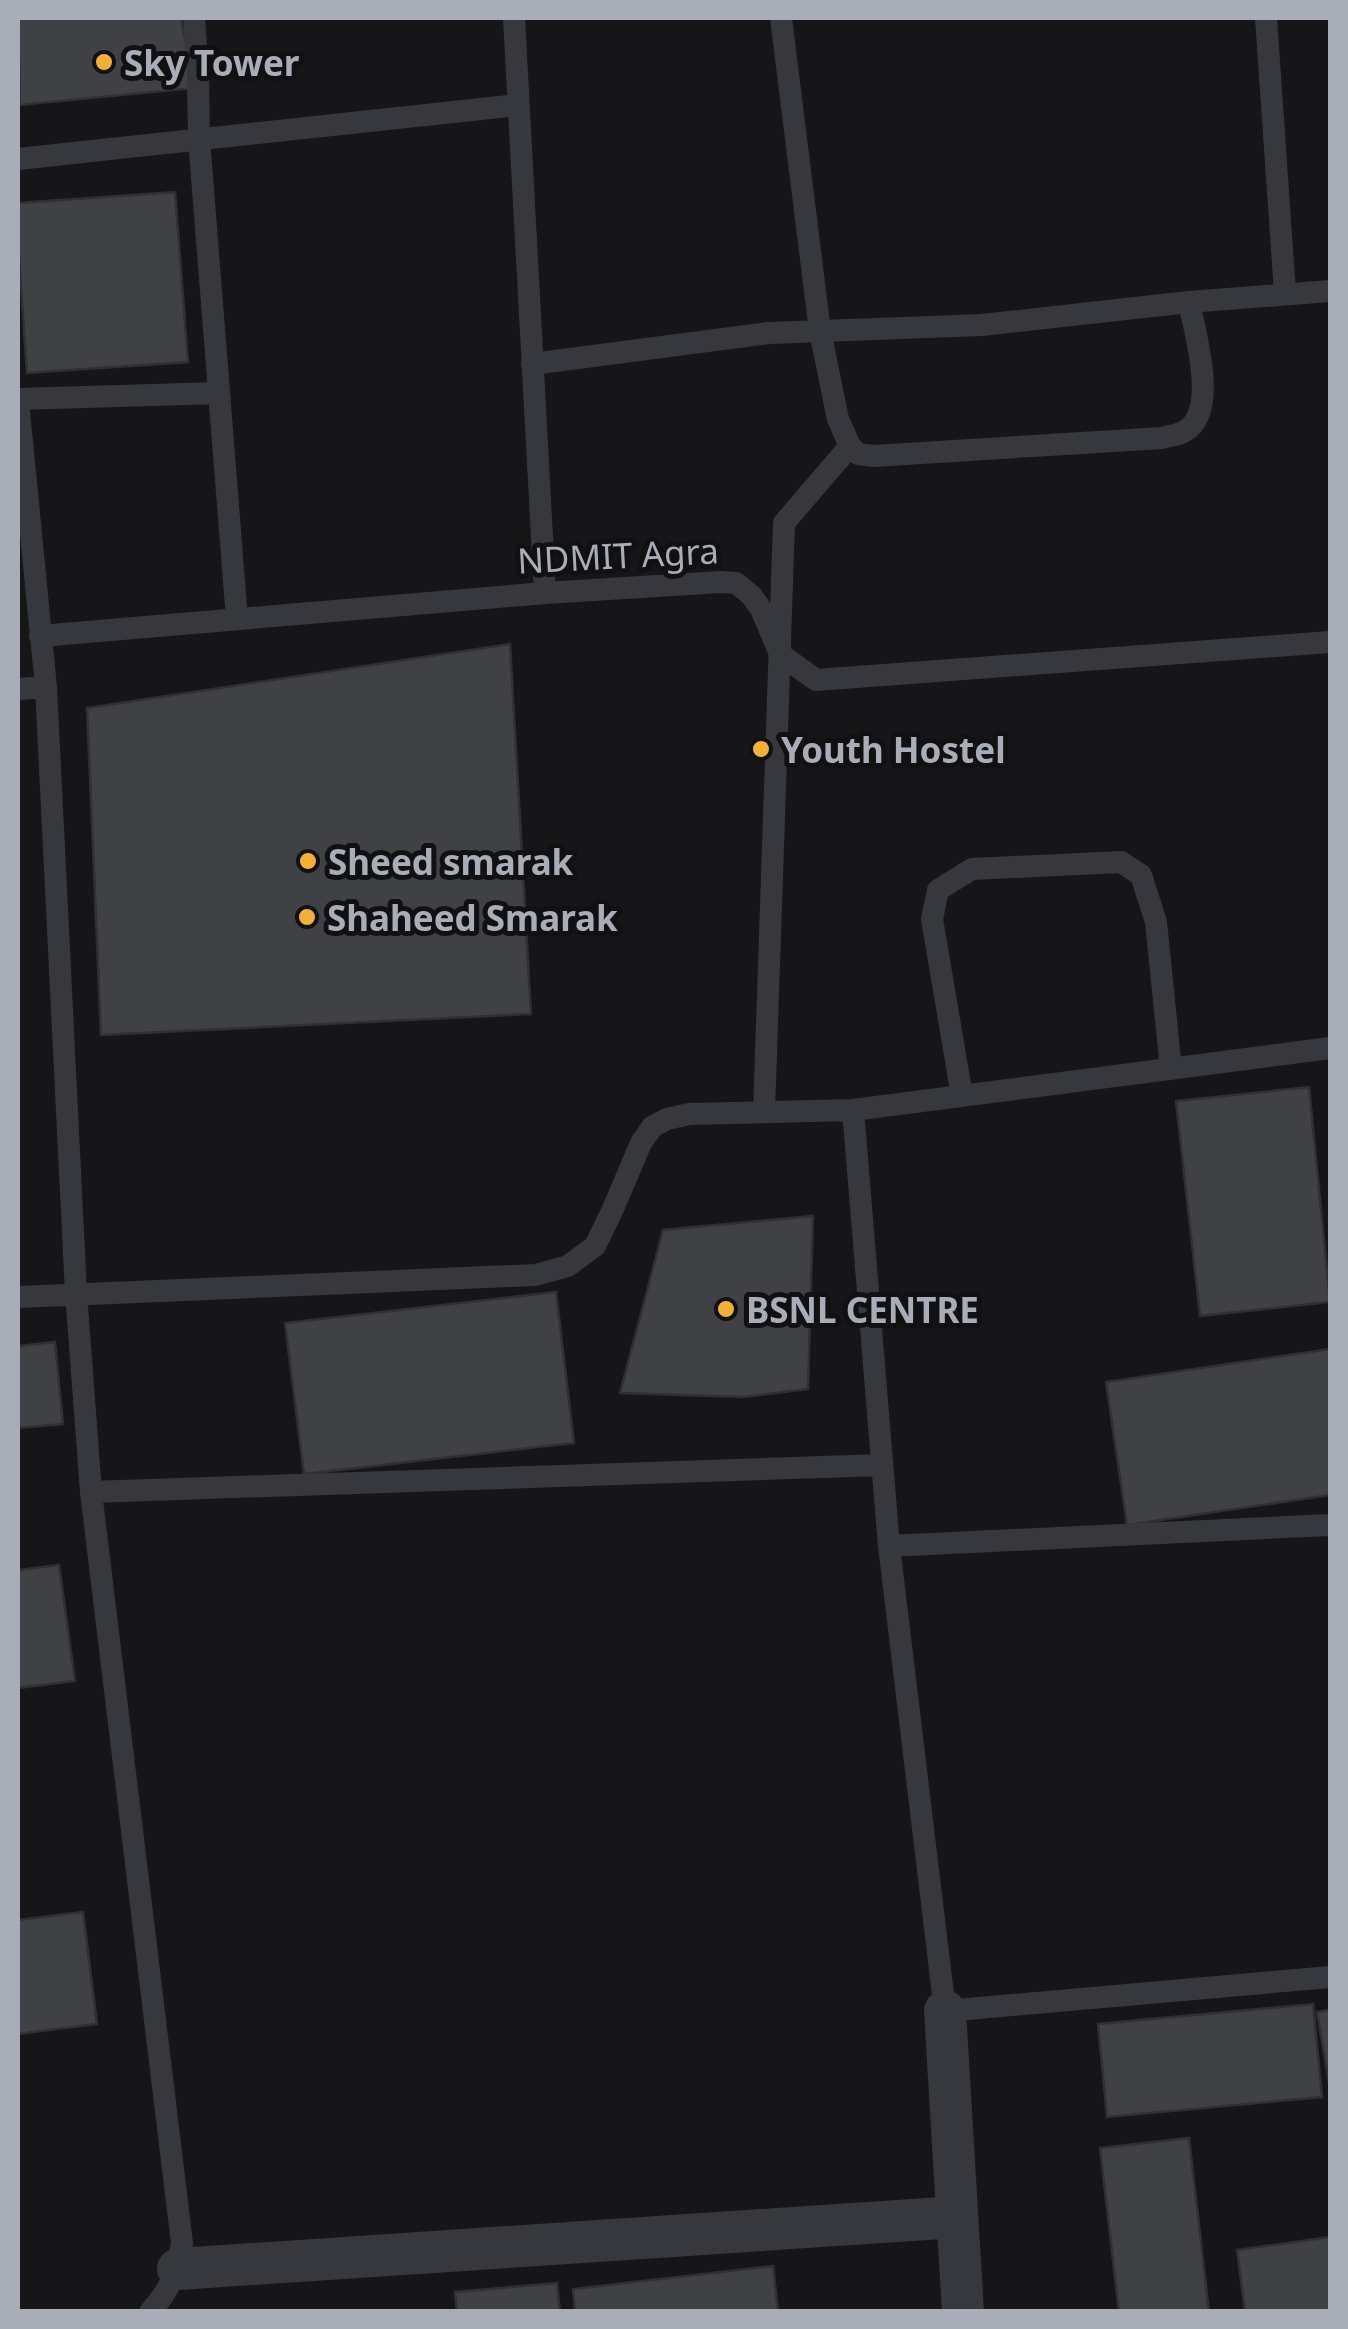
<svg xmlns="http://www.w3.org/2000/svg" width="1348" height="2329" font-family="'Noto Sans',sans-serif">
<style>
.building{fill:#404145;stroke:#303034;stroke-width:2.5}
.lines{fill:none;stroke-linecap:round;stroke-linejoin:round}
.service{stroke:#37383d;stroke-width:22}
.minor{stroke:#37383d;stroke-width:42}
.poi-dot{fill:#f2b134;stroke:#111113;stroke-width:4}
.labels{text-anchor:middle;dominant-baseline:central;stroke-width:10;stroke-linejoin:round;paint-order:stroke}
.poi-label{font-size:35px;font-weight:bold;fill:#a8adb8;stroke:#111113;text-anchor:start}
.street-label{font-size:35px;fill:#a8adb8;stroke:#111113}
</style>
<rect width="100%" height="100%" fill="#161618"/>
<path class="building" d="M18,18H181L195,88L20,105Z
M175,192L188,362L27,373L18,242V203Z
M510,644L531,1014L101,1035L87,708Z
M1309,1087L1330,1302L1200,1316L1176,1101Z
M813,1216L808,1389L744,1397L620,1393L663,1230Z
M556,1292L574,1443L304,1474L285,1323Z
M55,1342L63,1424L18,1428V1346Z
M1330,1349V1495L1127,1525L1106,1382Z
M59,1565L75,1681L18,1688V1570Z
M83,1912L97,2024L18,2034V1920Z
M1313,2004L1322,2097L1107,2117L1098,2024Z
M1330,2010V2089L1317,2012Z
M1189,2138L1209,2312H1119L1100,2148Z
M1330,2237V2312H1245L1237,2250Z
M773,2266L778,2312H575L573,2289Z
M557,2283L560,2312H457L455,2292Z"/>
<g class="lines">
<path class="service" d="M194,18L198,74L199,139L237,619
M514,18L545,593
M781,18L820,331L838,419L850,446L858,454L873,456L1162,438C1169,436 1179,435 1185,431C1219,411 1195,334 1189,302
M1266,18L1285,293
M18,159L518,105
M532,364L769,333L982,325L1189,302L1330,291
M18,399L219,393
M18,401L46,687L76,1293L91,1492L182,2243C177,2272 170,2290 150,2312
M40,636L545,593L720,582L736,583L751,595L761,609L780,654L816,680L1330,642
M18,689L46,687
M962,1096L932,919L938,890L972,869L1121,862L1141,875L1156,922L1171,1069
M853,1110L889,1546L945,2011L1330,1977
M764,1112L784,523L850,446
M18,1297L535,1275L568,1266L595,1246L613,1209L641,1143L652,1127L667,1119L689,1114L853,1110L1330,1048
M91,1492L882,1465
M889,1546L1330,1525"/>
<path class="minor" d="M945,2011L963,2312
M178,2269L957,2217"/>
</g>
<g class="poi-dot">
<circle cx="104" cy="62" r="10"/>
<circle cx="761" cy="749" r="10"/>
<circle cx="308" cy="861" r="10"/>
<circle cx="307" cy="917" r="10"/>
<circle cx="726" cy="1309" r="10"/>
</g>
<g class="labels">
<g class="poi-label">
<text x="124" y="62">Sky Tower</text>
<text x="781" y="749">Youth Hostel</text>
<text x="328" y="861">Sheed smarak</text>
<text x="327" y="917">Shaheed Smarak</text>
<text x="746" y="1309">BSNL CENTRE</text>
</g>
<g class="street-label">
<text transform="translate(618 555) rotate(-3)">NDMIT Agra</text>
</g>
</g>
<rect width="1348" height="2329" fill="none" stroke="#a8adb8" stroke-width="40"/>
</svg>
